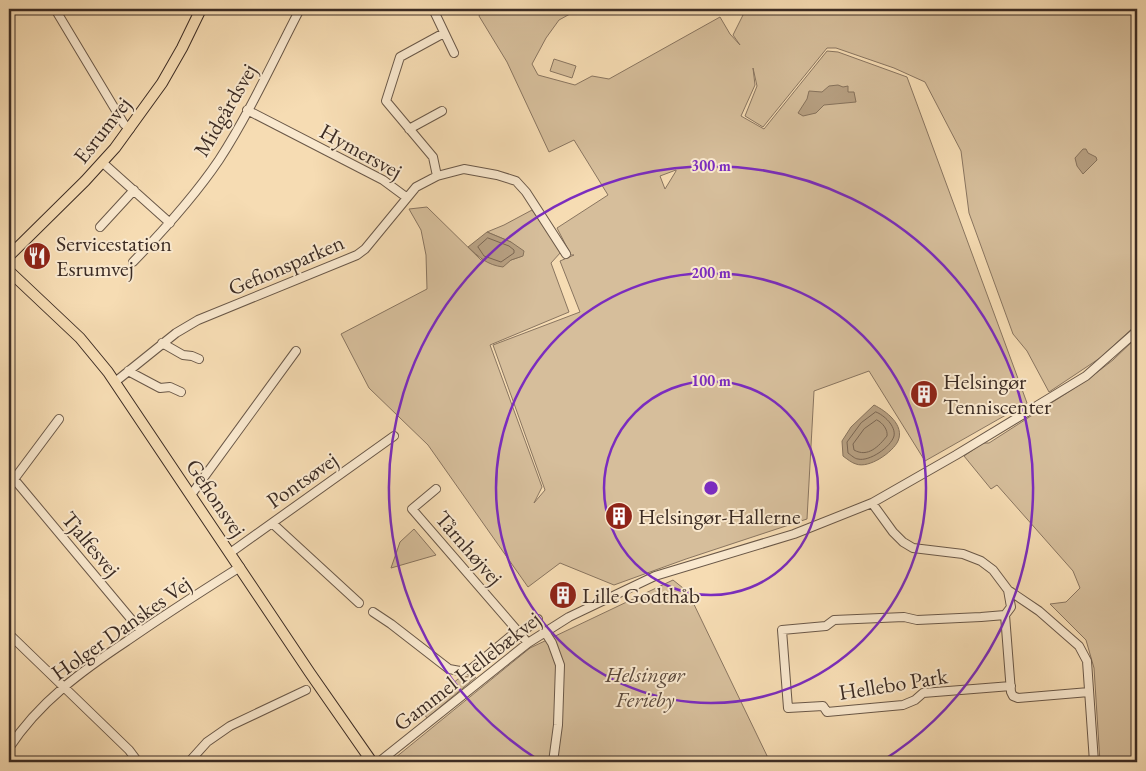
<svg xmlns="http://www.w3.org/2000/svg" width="1146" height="771" font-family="'EB Garamond',serif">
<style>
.green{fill:#d6be9b;stroke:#897560;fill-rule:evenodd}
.water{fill:#b7a082;stroke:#86725c}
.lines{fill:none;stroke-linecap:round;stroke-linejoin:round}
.shore{stroke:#7a6653;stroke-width:1}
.minor-casing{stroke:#6a5848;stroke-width:10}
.major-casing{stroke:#3c2c24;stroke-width:12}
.minor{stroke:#f9e8ce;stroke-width:8}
.major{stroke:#f6dcb3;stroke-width:10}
.ring{fill:none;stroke:#7b2cbf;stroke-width:2.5}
.labels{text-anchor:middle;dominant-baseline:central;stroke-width:4;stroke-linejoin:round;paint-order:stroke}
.street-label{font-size:22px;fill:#3c2c24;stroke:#f9e8ce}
.poi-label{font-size:22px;fill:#3c2c24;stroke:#f9e8ce;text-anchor:start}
.park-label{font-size:22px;font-style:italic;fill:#5b493c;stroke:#f9e8ce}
.centre{fill:#7b2cbf;stroke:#f9e8ce;stroke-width:2.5}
.ring-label{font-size:15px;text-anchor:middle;font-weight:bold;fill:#7b2cbf;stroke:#f9e8ce;stroke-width:4;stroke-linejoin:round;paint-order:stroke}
</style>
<rect width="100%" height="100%" fill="#f6dcb3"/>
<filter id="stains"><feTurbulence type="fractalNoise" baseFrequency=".004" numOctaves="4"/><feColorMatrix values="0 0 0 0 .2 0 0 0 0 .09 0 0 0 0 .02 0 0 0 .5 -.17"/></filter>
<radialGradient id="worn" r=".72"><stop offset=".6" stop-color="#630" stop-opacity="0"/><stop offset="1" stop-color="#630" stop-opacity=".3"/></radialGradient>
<path class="green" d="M482,9H579L559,20L546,38L532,64L538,75L575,85L592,76L609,79L720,17L730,34L740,45L733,35L746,9H1137V324L1100,358L1049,392L1027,351L1013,334L969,213L961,151L925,82L894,68L836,48H827L763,127L745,116L757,86L753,68L755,85L741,116L764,129L827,51L838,52L907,77L1027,403L925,461L869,371L814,391L807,519L686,559L614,585L560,563L528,587L428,445L369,388L341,334L427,289L426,255L421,230L409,209L427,207L481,260H511L522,256L511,242L487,232L504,225L532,210L561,252L551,263L569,312L490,345L542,487L534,503L545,490L493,345L580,312L560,261L574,255H571L557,228L608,195L574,140L549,152L507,62L479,16ZM676,170V171L665,189L660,176Z
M554,59L576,66L572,78L550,71Z
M1137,337V762H1100L1094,668L1086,640L1050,604L1066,602L1080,588L1073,571L997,485L991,489L964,456L983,443H989L1087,380L1113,360Z
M414,529L436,555L391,568L400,542Z
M673,580L688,592L770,762H390L530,648Z
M472,675L476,677L427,718L421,710L458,679Z"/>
<path class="water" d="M838,85L843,87L848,86V92H854L856,102L824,105L816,113L803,116L798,113L807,99L809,91L822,92L829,86Z
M1083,149H1086L1088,153L1096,157L1097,160L1083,174L1077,166L1075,158Z
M487,232L511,242L524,251L523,256L511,260L503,267C487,265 479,257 468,247Z
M874,405C886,411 905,425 898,441C893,452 869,469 856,464C852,463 847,459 843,456L842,441L851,427Z"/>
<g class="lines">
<path class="shore" d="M488,238L509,246L514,250V253L501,262L484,256L478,247Z
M876,412C884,415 896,426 894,436C891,447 869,462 858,459C855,459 851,455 848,453L847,442L861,423Z
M877,420C883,423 888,430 887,436C879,446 868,458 854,450L853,444L864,429Z"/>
<g class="minor-casing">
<path id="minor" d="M55,9L124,124L130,129
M433,9L454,53
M9,12L14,9
M247,110L383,180L406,197
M409,129L442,111
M103,163L170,223
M437,176L433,157L386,101L400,57L444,33
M9,206L10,207
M100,227L134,190
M133,262C164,230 194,197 219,160C250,112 274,59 300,9
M162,343L183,355L192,356L199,359
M128,371L160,388L170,387L181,392
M115,382L176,333L198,320L357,255L365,249L416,187L437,176L464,169L497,175L516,181L526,192L566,254
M14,479L141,631
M9,486L59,419
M436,489L412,509L528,643
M191,495L296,351
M872,503L893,532L903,542L913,548L963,554L981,561L993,570L1008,590L1011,607L1005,615L981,617L917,620L904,617L834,620L826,626L782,630L788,708L823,706L827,712L903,705L915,700L923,693L1011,686
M272,523L359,603
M230,553L394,436
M1008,590L1039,611L1079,646L1087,661L1094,762
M373,612L391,624L449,669L460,671L471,669L517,631
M1005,615L1011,692L1013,696L1018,698L1089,692
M545,632L552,643L560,665L558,725L553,762
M9,634L129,750L138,762
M520,634L538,619
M9,748C39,702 83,670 127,641C164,615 202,591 240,567
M189,762L207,742L230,726L306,690
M379,762L528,643L569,617L655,576L794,534L872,503L956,455L1086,376L1137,331"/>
</g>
<g class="major-casing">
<path id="major" d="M9,256L85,181L115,148L162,83L182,48L201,9
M9,271L80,338L108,372L310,673L372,762"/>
</g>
<use href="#minor" class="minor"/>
<use href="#major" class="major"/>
</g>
<g class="ring">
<circle cx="711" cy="488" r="107"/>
<circle cx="711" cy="488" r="215"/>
<path d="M540 761A322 322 0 1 1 882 761"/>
</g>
<defs>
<g id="restaurant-disc" transform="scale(1.4375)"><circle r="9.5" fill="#8f2418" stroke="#f9e8ce"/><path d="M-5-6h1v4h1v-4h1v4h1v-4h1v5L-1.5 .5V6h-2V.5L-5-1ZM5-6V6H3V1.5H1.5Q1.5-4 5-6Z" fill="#fff"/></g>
<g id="building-disc" transform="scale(1.4375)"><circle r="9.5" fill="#8f2418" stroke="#f9e8ce"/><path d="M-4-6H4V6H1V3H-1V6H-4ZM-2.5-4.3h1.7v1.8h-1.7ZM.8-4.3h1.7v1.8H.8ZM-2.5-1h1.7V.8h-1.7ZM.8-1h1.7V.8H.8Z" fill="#fff"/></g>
</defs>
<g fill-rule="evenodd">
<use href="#restaurant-disc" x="37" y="256"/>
<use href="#building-disc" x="924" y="394"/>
<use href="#building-disc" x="619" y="516"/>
<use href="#building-disc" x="563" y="595"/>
</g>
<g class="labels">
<g class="street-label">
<text transform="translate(225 110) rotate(-60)">Midgårdsvej</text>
<text transform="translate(102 130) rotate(-52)">Esrumvej</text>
<text transform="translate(361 151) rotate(29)">Hymersvej</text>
<text transform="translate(286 265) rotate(-23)">Gefionsparken</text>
<text transform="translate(302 480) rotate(-35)">Pontsøvej</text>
<text transform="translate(216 498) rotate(56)">Gefionsvej</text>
<text transform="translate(91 544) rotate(50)">Tjalfesvej</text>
<text transform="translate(469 548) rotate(49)">Tårnhøjvej</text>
<text transform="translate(121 628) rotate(-35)">Holger Danskes Vej</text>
<text transform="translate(467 671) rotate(-38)">Gammel Hellebækvej</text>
<text transform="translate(893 684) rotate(-9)">Hellebo Park</text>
</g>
<g class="poi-label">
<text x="56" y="243">Servicestation<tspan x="56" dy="25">Esrumvej</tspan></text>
<text x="943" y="381">Helsingør<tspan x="943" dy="25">Tenniscenter</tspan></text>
<text x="638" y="516">Helsingør-Hallerne</text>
<text x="582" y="595">Lille Godthåb</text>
</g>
<g class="park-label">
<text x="645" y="674">Helsingør<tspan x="645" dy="25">Ferieby</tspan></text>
</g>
</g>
<circle cx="711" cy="488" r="8" class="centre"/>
<g class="ring-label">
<text x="711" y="171">300 m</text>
<text x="711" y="278">200 m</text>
<text x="711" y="386">100 m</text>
</g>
<rect width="1146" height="771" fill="none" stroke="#f6dcb3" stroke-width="30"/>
<rect x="10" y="10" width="1126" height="751" fill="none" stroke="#3c2c24" stroke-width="2.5"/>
<rect x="15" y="15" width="1116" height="741" fill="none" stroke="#3c2c24"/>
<rect width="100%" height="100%" filter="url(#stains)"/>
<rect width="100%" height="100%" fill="url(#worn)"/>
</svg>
